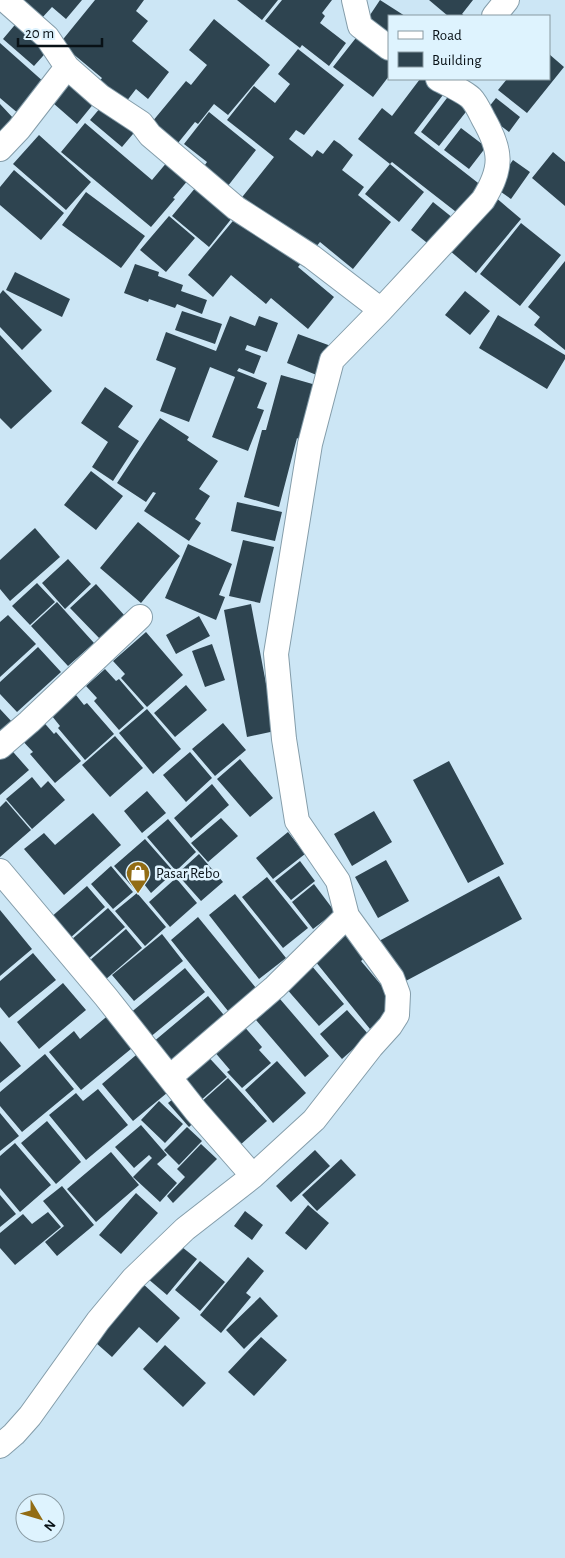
<svg xmlns="http://www.w3.org/2000/svg" width="565" height="1558" font-family="'Alegreya Sans',sans-serif">
<style>
.building{fill:#2e4450}
.lines{fill:none;stroke-linecap:round;stroke-linejoin:round}
.street-casing{stroke:#849daa;stroke-width:26}
.street{stroke:#fff;stroke-width:24}
.labels{text-anchor:middle;dominant-baseline:central;stroke-width:5;stroke-linejoin:round;paint-order:stroke}
.poi-label{font-size:15px;fill:#081116;stroke:#def3fe;text-anchor:start}
</style>
<rect width="100%" height="100%" fill="#cce6f5"/>
<path class="building" d="M18,0H82L66,19L52,7L41,19Z
M95,0H144L136,11L148,21L132,41L169,72L148,99L136,89L126,102L94,88L102,78L60,43Z
M237,0H278L262,20Z
M282,0H332L322,13L325,16L320,23L346,43L329,66L302,45L300,48L265,21Z
M380,0L405,16H389V44L364,24Z
M429,0H473L462,14L465,16H448Z
M214,19L270,65L228,115L214,104L198,124L195,122L178,143L152,122L186,81L191,85L207,65L189,50Z
M19,20L51,47L34,66L3,39Z
M359,34L389,56V76L373,97L333,67Z
M0,43L45,83L19,114L0,98Z
M298,49L344,85L304,135L296,130L289,139L312,157L317,150L323,154L334,140L340,144L353,155L342,170L364,187L358,195L391,222L353,269L320,242L311,253L239,201L274,157L227,120L254,86L275,103L290,84L278,74Z
M549,54L564,67L527,113L498,90L507,79H549Z
M420,79H430L446,91L414,133L482,186L460,215L392,162L390,164L358,139L382,108L392,116Z
M71,81L95,102L77,124L53,103Z
M450,94L469,108L439,146L421,132Z
M496,98L520,117L509,132L484,113Z
M106,101L138,128L122,147L90,120Z
M0,104L14,119L0,141Z
M209,112L256,150L224,191L200,172L207,162L184,144Z
M85,123L152,180L168,161L189,179L173,198L175,199L151,227L61,152Z
M461,128L486,147L469,169L444,150Z
M39,135L91,182L66,210L13,164Z
M553,152L565,162V206L532,178Z
M513,160L530,172L511,199L494,187Z
M390,164L424,192L399,222L365,194Z
M14,170L64,213L41,240L0,205V187Z
M196,187L232,218L209,247L172,216Z
M86,192L145,236L121,268L62,225Z
M494,196L521,219L476,273L449,250Z
M433,202L453,218L431,246L411,230Z
M169,216L195,238L166,272L140,250Z
M237,216L303,261L298,267L334,297L308,329L271,298L266,304L231,275L213,297L188,275Z
M521,223L561,255L520,306L480,274Z
M565,261V350L534,325L540,317L528,307Z
M135,264L159,272L158,276L183,285L181,291L207,300L202,314L177,304L175,308L149,299L148,302L124,293Z
M15,272L70,299L62,317L6,290Z
M3,290L42,330L22,350L0,327V294Z
M465,291L490,311L470,335L445,315Z
M182,311L222,324L215,344L175,330Z
M498,315L565,355V359L547,389L479,348Z
M230,316L255,326L259,316L278,323L267,352L247,345L245,350L261,356L254,374L239,368L237,371L267,383L257,408L264,410L248,451L212,437L235,377L210,367L189,422L160,411L176,368L156,360L166,332L216,351Z
M298,334L331,346L319,376L287,363Z
M0,335L52,391L11,429L0,418Z
M281,375L316,385L300,440L297,438L279,507L244,497L262,430H266Z
M105,387L133,406L118,427L139,441L113,481L92,467L108,442L81,423Z
M160,418L189,437L187,440L218,461L199,489L210,496L195,519L201,523L189,541L144,511L156,493L153,492L146,502L117,483Z
M91,471L123,496L96,530L64,505Z
M237,502L282,512L275,541L231,531Z
M138,522L180,556L141,603L100,568Z
M35,528L60,557L10,601L0,589V560Z
M243,540L274,547L260,603L229,596Z
M188,544L232,564L219,595L225,597L216,620L165,598Z
M68,559L91,584L65,609L42,583Z
M37,583L55,602L30,625L12,606Z
M96,584L125,616L100,639L70,608Z
M57,602L94,643L68,666L31,626Z
M251,604L275,731L247,737L224,610Z
M8,615L36,644L0,677V622Z
M199,616L210,636L176,654L166,635Z
M146,632L183,675L147,707L121,678L125,674L113,661Z
M212,644L225,680L205,687L192,651Z
M38,647L61,672L17,712L0,694V682Z
M105,669L116,681L119,679L144,708L119,730L94,701L97,698L86,686Z
M186,685L207,710L175,737L154,713Z
M72,690L84,705L87,703L114,734L85,760L58,728L60,726L48,711Z
M0,709L13,723L0,735Z
M147,709L181,749L153,774L119,733Z
M40,718L54,734L56,732L81,761L55,783L30,754L33,752L19,737Z
M223,723L246,750L215,776L192,749Z
M115,736L143,768L110,797L82,765Z
M7,745L29,770L0,795V751Z
M190,752L212,778L186,802L163,775Z
M240,759L273,798L250,817L217,779Z
M449,761L504,864L468,883L413,780Z
M32,777L41,788L48,781L65,800L32,829L6,799Z
M212,784L229,805L191,838L174,818Z
M147,791L166,813L142,833L124,811Z
M6,801L31,830L0,857V807Z
M374,811L392,842L352,866L334,834Z
M93,813L121,845L64,895L24,849L44,833L55,845Z
M221,818L238,836L208,862L191,843Z
M168,819L196,852L176,871L147,837Z
M288,832L305,854L273,879L256,858Z
M145,839L174,872L151,893L144,884L136,891L114,866Z
M199,854L223,882L201,901L177,874Z
M386,860L409,901L378,918L355,877Z
M300,861L315,881L291,900L275,881Z
M111,866L133,892L113,909L91,884Z
M499,876L522,919L402,983L379,941Z
M267,877L308,928L283,948L242,897Z
M176,878L197,903L170,927L149,902Z
M314,884L335,912L313,929L292,902Z
M87,886L105,907L69,939L50,918Z
M137,893L166,927L145,946L115,911Z
M235,894L286,958L259,979L209,915Z
M108,908L125,927L87,960L71,940Z
M0,910L32,949L0,976Z
M198,917L260,993L232,1016L171,940Z
M348,926L370,953L361,961L398,1005L370,1029L311,956Z
M126,929L142,948L105,980L89,961Z
M162,934L183,961L134,1001L112,975Z
M33,953L56,980L9,1018L0,1007V981Z
M311,965L344,1004L319,1026L285,987Z
M185,968L205,992L149,1038L129,1014Z
M63,983L86,1010L39,1049L17,1022Z
M208,996L228,1020L171,1066L152,1043Z
M280,999L329,1056L305,1077L256,1020Z
M347,1010L369,1035L342,1059L320,1034Z
M111,1013L137,1044L81,1090L49,1052L74,1031L80,1039Z
M242,1024L262,1047L259,1050L271,1063L242,1088L227,1072L230,1070L213,1050Z
M0,1041L21,1066L0,1083Z
M142,1050L173,1088L133,1121L102,1084Z
M202,1050L227,1077L199,1102L175,1075Z
M45,1054L74,1089L22,1132L0,1106V1092Z
M277,1061L306,1093L273,1123L245,1090Z
M228,1078L267,1121L239,1146L200,1103Z
M98,1089L128,1125L86,1160L49,1115L76,1093L83,1101Z
M178,1095L199,1118L189,1127L168,1103Z
M159,1101L183,1124L165,1143L141,1120Z
M0,1113L19,1136L0,1151Z
M47,1121L81,1162L56,1184L21,1143Z
M141,1125L167,1155L157,1164L177,1183L160,1202L133,1177L152,1158L149,1155L134,1168L115,1147Z
M187,1127L202,1141L179,1165L164,1150Z
M15,1143L51,1185L20,1212L0,1188V1156Z
M201,1144L217,1159L173,1203L167,1196L185,1177L177,1169Z
M315,1150L330,1166L291,1202L276,1186Z
M111,1152L139,1185L96,1222L67,1189Z
M341,1159L356,1175L317,1211L302,1195Z
M62,1186L94,1225L57,1256L45,1242L64,1226L43,1201Z
M136,1193L158,1213L121,1254L99,1235Z
M0,1195L16,1214L0,1227Z
M308,1205L329,1223L306,1250L285,1233Z
M245,1211L263,1225L252,1240L234,1226Z
M48,1212L61,1227L15,1265L0,1248V1233L23,1214L32,1224Z
M177,1243L197,1259L167,1295L147,1278Z
M248,1257L264,1271L246,1293L251,1297L221,1333L200,1315Z
M200,1261L225,1282L200,1311L175,1290Z
M141,1282L180,1318L157,1343L139,1327L112,1357L88,1336Z
M260,1297L278,1316L244,1349L226,1330Z
M261,1337L287,1360L254,1396L228,1372Z
M165,1345L206,1383L183,1407L143,1369Z"/>
<g class="lines">
<g class="street-casing">
<path id="street" d="M354,0L360,26L389,48
M494,16L507,0
M0,149L19,129L67,67
M381,310L483,200C503,168 502,151 483,118C480,112 476,103 471,98C464,91 447,84 438,79
M0,747L29,722L140,617
M0,871L106,997L196,1111L253,1176
M170,1077L275,987L347,916
M0,1446L14,1434L30,1416L98,1321L133,1279L185,1229L253,1176L314,1120L371,1047L390,1026L397,1015L398,994L392,978L347,916L338,881L297,821L284,739L276,654L310,444L332,360L381,310L312,257L236,208L150,135L141,123L100,96L67,67L47,37L5,0"/>
</g>
<use href="#street" class="street"/>
</g>
<defs>
<g id="shop-pin" transform="scale(1.25)"><path d="M0 17L-7.5 6A9.5 9.5 0 1 1 7.5 6Z" fill="#926c14" stroke="#def3fe"/><path d="M-5-2.5h2.3a2.7 3.5 0 0 1 5.4 0H5L5.5 6h-11ZM-1.5-2.5h3a1.5 2.3 0 0 0-3 0Z" fill="#fff"/></g>
</defs>
<g fill-rule="evenodd">
<use href="#shop-pin" x="138" y="873"/>
</g>
<g class="labels">
<g class="poi-label">
<text x="156" y="873">Pasar Rebo</text>
</g>
</g>
<rect x="388" y="15" width="162" height="65" fill="#def3fe" stroke="#8899a1"/>
<rect x="398" y="31" width="25" height="8" fill="#ffffff" stroke="#8899a1"/>
<text x="432" y="40" font-size="15" fill="#081116">Road</text>
<rect x="398" y="52" width="25" height="15" fill="#2e4450" stroke="#8899a1"/>
<text x="432" y="65" font-size="15" fill="#081116">Building</text>
<g transform="translate(40 1518) rotate(128)"><circle r="24" fill="#def3fe" stroke="#8899a1"/>
<path d="M0-4L9 19L0 12L-9 19Z" fill="#926c14"/>
<text y="-8" font-size="14" font-weight="bold" text-anchor="middle" fill="#081116">N</text>
</g>
<path d="M18 38v8h84v-8" fill="none" stroke="#081116" stroke-width="2.5"/>
<text x="25" y="38" font-size="15" fill="#081116" stroke="#def3fe" stroke-width="4" paint-order="stroke">20 m</text>
</svg>
